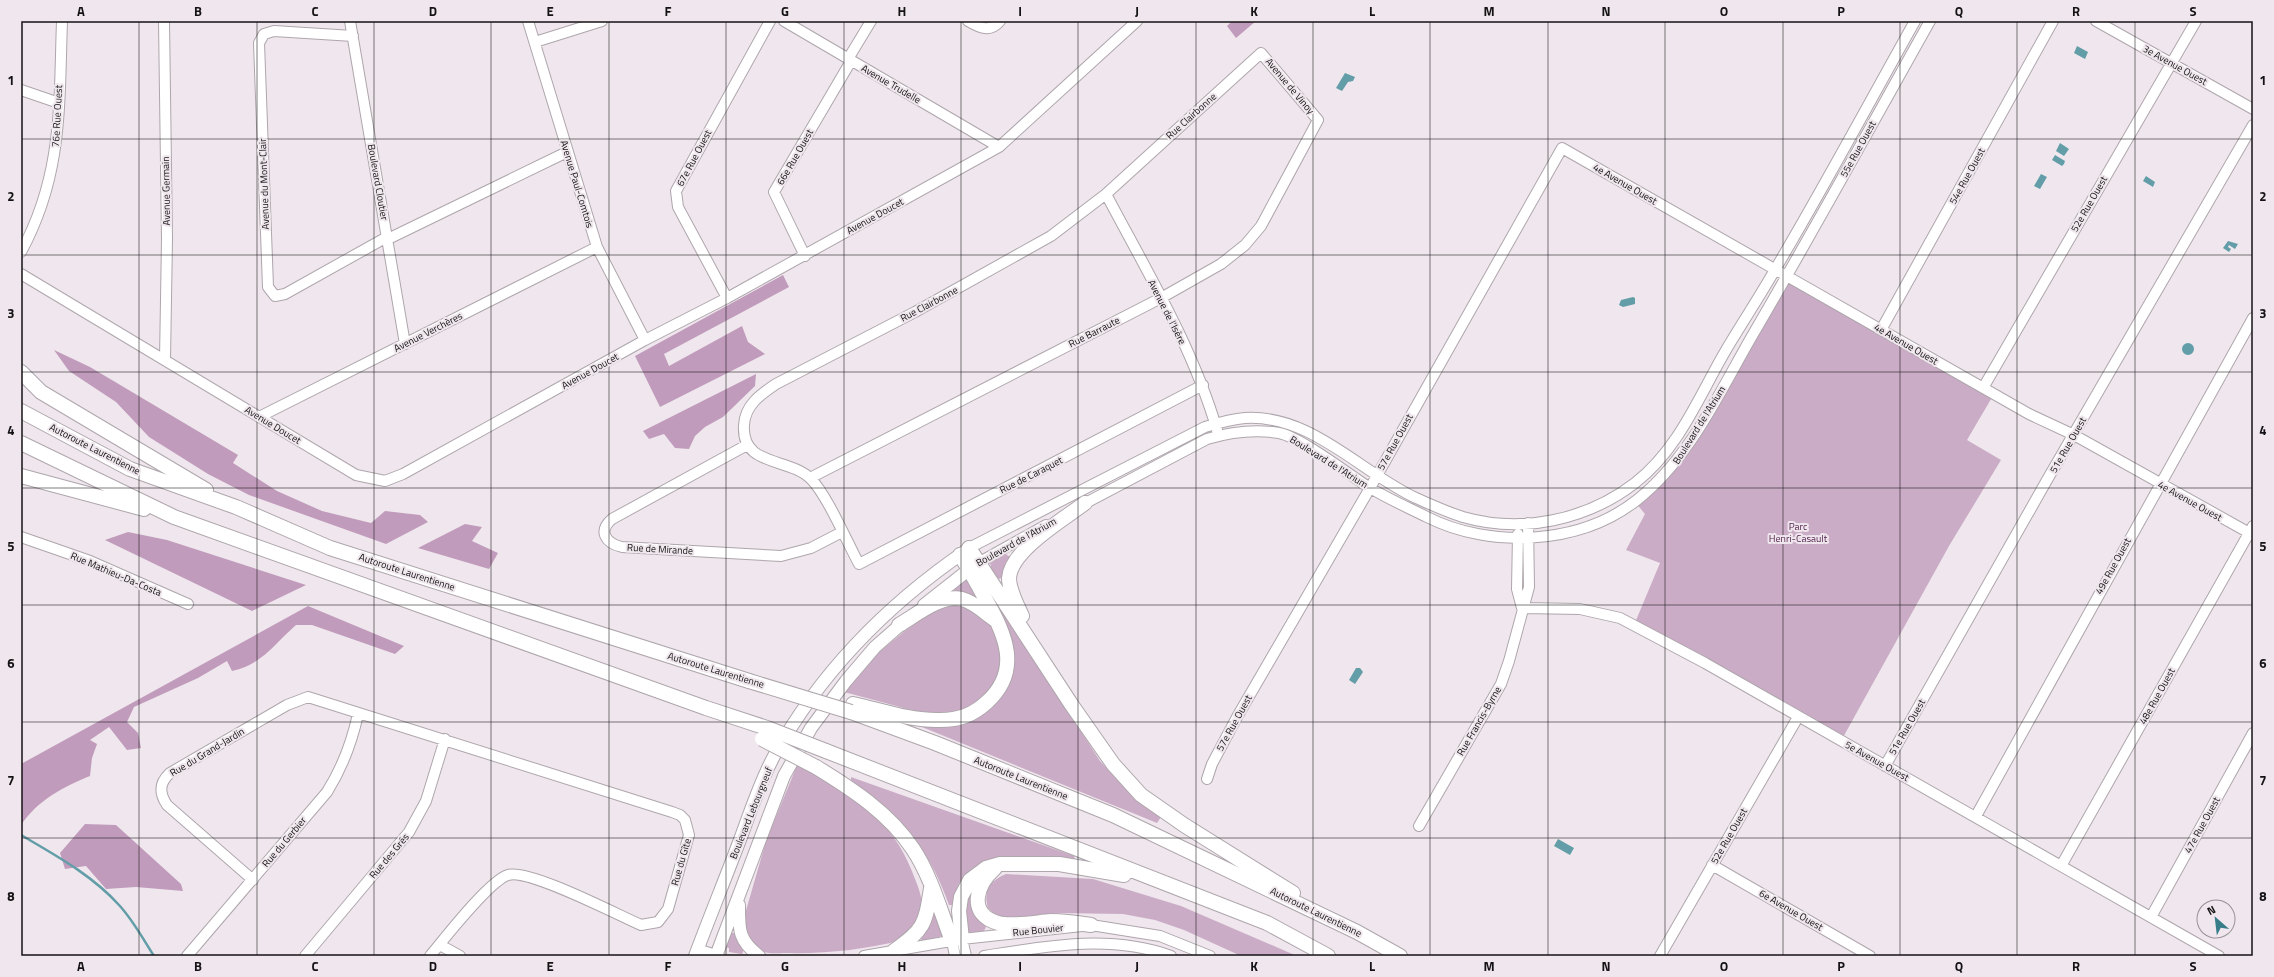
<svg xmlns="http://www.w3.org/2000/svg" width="2274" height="977" font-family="'Titillium Web',sans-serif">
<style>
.green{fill:#cbacc6}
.forest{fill:#c19bbc}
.water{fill:#629da8}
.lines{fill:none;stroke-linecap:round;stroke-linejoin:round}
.stream{stroke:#629da8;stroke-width:2.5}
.minor-casing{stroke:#aea6ac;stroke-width:12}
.major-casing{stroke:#aea6ac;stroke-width:14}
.highway-casing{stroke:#aea6ac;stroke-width:16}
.minor{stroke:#fff;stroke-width:10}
.major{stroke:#fff;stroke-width:12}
.highway{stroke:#fff;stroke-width:14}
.highway-bridge-casing{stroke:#aea6ac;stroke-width:16;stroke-linecap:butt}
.highway-bridge{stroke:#fff;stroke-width:14}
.grid{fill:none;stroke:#141214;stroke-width:1;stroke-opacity:0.55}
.labels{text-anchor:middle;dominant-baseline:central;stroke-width:4;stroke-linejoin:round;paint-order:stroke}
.street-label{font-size:10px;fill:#141214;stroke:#efe7ed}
.park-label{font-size:10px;fill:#53234f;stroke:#efe7ed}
.neatline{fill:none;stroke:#141214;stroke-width:1.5}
.grid-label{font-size:13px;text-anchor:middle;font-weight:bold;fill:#141214}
</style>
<rect width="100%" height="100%" fill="#efe7ed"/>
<path class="green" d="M1787,276L1994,394L1967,440L2001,460L1949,546L1841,741L1634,625L1660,563L1626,550L1645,514L1635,502L1678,460Z
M1005,554L1009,556V559L1003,577L999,579L988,568L991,566L990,563Z
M966,578L979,596L976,600L956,593L954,588Z
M963,604L983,615L991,625L998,639L1002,666L992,689L970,710L930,715L844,692L878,653L906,630L941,605Z
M1004,611L1100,761L1127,790L1161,817L1157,823L922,727L924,722L951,724L1005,686L999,614Z
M798,763C854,798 894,816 917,884C920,892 925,907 920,916C916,925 908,933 902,940C864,950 824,954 785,953C779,953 770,954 764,952C748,946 743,930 745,914L766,841Z
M851,777L1074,856L1075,860C1030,856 960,843 953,905H949C927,843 901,820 851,780Z
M1006,874L1093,879L1181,906L1297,956H1241L1184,930L1155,920L1123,914L1056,913L1000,919L988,908C983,891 989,881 1006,874Z
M969,895L986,927L984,931L967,934L963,911Z
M932,915L937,916L943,936L922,941L920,936Z
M730,933H735L744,950L742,954L729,952V948L725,947Z"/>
<path class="forest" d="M1232,21H1256L1236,38L1227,26Z
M783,275L789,287L664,354L669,366L742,326L748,342L765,354L660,407L635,356Z
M54,350L90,367L238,455L233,463L277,491L322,511L371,523L385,511L420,515L428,522L386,544L249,495L208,474L149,437L116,402L69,371Z
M756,374L755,386L723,417L705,427L695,436L689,449L675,448L664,434L649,439L643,431Z
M465,524L482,527L472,541L498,553L489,569L418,548Z
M128,532L167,540L306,585L252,611L105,540Z
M308,606L404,646L395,654L312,625H296C274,644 263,664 232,671L227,661L198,678L134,707L127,722L138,733L141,748L127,750L109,727L90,740L97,744L92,758L90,776C63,787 38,800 21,825V764Z
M85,824L116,825L181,884L183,891L136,887L106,889L86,866L65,869L60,853Z"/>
<path class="water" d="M2077,46L2088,52L2085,59L2074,53Z
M1345,73L1355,77L1353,81L1348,82L1342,91L1336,88Z
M2060,143L2069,149L2064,156L2056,151Z
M2055,155L2065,161L2064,164L2062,166L2052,160Z
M2041,174L2047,177L2040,189L2034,186Z
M2146,176L2155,182L2153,187L2143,181Z
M2228,241L2238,244L2235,249L2229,245L2228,247L2231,249L2229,252L2223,248Z
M1633,297L1635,298V304L1623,307L1619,305L1621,300Z
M2182 349a6 6 0 1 1 12 0a6 6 0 1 1-12 0Z
M1356,668H1360L1363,672L1355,684L1349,680Z
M1558,839L1574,848L1570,855L1554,846Z"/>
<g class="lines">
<path class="stream" d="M21,835C55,855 92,875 119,905C133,920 143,939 154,956"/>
<g class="minor-casing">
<path id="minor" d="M164,21L167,239L165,360
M350,21L405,344
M528,21L597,247L645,340
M784,21L999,147
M968,21C980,28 990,33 1000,21
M2096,21L2253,109
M353,36L274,31L264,34L259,43L268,287L275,296L285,294L387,237
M535,42L602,21
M848,59L871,21
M21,90L59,103
M1106,194C1146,270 1193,347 1217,430
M388,239L567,152
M21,252C63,175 59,105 62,21
M805,256L774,192L851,61
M21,274L356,475L385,481L403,474L645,340L727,298L999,147L1137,21
M727,298L678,207L676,191L770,21
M1881,330L2053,21
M1983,388L2196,21
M259,417L597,247
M747,445L612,519C598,531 605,543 622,547L781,556L811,548L842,532
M810,478L1161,298L1221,264L1245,245L1261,226L1318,120L1261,53L1106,194L1051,236L915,312L776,384C761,394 745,405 744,425C741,467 789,457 811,479C827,495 847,542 859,564L1203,385
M1080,506L1207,439C1231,432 1254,429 1279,433C1300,437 1347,473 1367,486C1386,498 1407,507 1427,517C1490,549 1580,545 1637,500C1690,458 1719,393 1752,336C1813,232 1871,126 1930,21
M1518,534L1517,589L1522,608
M21,537L90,561L188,604
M969,548L1205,427C1218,423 1231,419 1245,418C1311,414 1360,472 1416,498C1432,505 1447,512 1463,517C1522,534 1587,520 1635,483C1679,449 1699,396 1726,350C1742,323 1760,296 1776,268C1824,187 1869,103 1915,21
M978,563L1046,525
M1522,608L1580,609L1620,618L1705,663L2219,956
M1885,766L2047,480L2253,125
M1207,779L1212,764L1237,717L1370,488L1562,148L2029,414L2074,435L2253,535
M1976,816L2253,318
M1419,826L1501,684L1509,661L1529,587L1528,523
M1712,865L1870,956
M2061,866L2253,526
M253,880L167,805C159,793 159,783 170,773L287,705L308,697L672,812L680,815L685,820L689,835L668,909L658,922L641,925C618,915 528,868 508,875C489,881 445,938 430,956
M2151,917L2253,733
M962,939L966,956
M952,941L955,956
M440,945L460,956
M697,949L719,956
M187,956L327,792C342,768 352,742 358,714
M305,956L409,832L426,801L445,739
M864,956L962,939L1091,925L1160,936L1210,956
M984,956C1047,946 1110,934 1171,956
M1660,956L1798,717"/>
</g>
<g class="major-casing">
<path id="major" d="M924,605L976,564
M739,905C739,929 738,940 759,956
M695,956C710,916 726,877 741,837C751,810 760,782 774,756C820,673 888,604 967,550
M716,956L784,776L811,728L846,681L875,647L907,619"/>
</g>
<g class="highway-casing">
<path id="highway" d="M21,372L41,392L206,490
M21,411L130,469L236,507L330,548L749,681
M21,443L174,517L706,708L767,728
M21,476L144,509
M969,548L1071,704L1113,764L1141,795L1184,825L1293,893
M1022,616C1017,605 1009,590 1009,578C1011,550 1064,519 1085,503
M899,625C916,615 941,594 962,599C974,602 984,612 994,619
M853,704C881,710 911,721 940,720C959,720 973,715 987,702C1022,670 1005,634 986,600C978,585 969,569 960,555
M851,712L935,743L1113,815L1357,932L1400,956
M826,751L1267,923L1328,956
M816,767C852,789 889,813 913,849C931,876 940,910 952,941
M995,868C976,885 967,914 998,923C1011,927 1037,922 1051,921C1064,921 1078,923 1091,925
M962,939L959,911L961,897L970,880L986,868L1000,864H1059L1124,875
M894,951C924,929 925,926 931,888"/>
</g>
<use href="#minor" class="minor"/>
<use href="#major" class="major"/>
<use href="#highway" class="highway"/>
<g class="highway-bridge-casing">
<path id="highway-bridge" d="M749,681L851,712
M767,728L826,751
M762,739L816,767"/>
</g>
<use href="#highway-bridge" class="highway-bridge"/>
</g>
<path class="grid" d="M139,21V956M257,21V956M374,21V956M491,21V956M609,21V956M726,21V956M844,21V956M961,21V956M1078,21V956M1196,21V956M1313,21V956M1430,21V956M1548,21V956M1665,21V956M1783,21V956M1900,21V956M2017,21V956M2135,21V956M21,139H2253M21,255H2253M21,372H2253M21,488H2253M21,605H2253M21,722H2253M21,838H2253"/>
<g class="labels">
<g class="street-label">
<text transform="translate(2175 65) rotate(29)">3e Avenue Ouest</text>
<text transform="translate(891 84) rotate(30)">Avenue Trudelle</text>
<text transform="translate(1290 86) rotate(50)">Avenue de Vinoy</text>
<text transform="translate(57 116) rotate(-87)">76e Rue Ouest</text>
<text transform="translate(1191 116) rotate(-42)">Rue Clairbonne</text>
<text transform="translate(1858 149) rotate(-61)">55e Rue Ouest</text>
<text transform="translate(795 157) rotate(-60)">66e Rue Ouest</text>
<text transform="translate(694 158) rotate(-62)">67e Rue Ouest</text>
<text transform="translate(1967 176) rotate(-61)">54e Rue Ouest</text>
<text transform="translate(378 182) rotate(80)">Boulevard Cloutier</text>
<text transform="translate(264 184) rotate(-92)">Avenue du Mont-Clair</text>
<text transform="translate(577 184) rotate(73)">Avenue Paul-Comtois</text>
<text transform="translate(1625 184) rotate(30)">4e Avenue Ouest</text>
<text transform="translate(166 191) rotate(-91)">Avenue Germain</text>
<text transform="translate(2089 204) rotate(-60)">52e Rue Ouest</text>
<text transform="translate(875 216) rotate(-29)">Avenue Doucet</text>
<text transform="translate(929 304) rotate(-28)">Rue Clairbonne</text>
<text transform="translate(1167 312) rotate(63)">Avenue de l'Isère</text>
<text transform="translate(428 332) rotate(-27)">Avenue Verchères</text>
<text transform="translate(1094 332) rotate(-27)">Rue Barraute</text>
<text transform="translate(1906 344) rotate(30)">4e Avenue Ouest</text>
<text transform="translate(590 371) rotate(-29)">Avenue Doucet</text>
<text transform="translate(273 425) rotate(31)">Avenue Doucet</text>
<text transform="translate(1699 425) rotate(-58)">Boulevard de l'Atrium</text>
<text transform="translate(1395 442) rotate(-61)">57e Rue Ouest</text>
<text transform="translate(2068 445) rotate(-60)">51e Rue Ouest</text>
<text transform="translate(95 449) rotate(27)">Autoroute Laurentienne</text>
<text transform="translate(1329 462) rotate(32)">Boulevard de l'Atrium</text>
<text transform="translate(1031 475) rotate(-27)">Rue de Caraquet</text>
<text transform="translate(2190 501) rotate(29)">4e Avenue Ouest</text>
<text transform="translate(1016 542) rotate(-29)">Boulevard de l'Atrium</text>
<text transform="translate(660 549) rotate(3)">Rue de Mirande</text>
<text transform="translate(2113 566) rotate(-61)">49e Rue Ouest</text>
<text transform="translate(407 572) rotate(18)">Autoroute Laurentienne</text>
<text transform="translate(116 574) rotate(23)">Rue Mathieu-Da-Costa</text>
<text transform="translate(716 670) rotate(17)">Autoroute Laurentienne</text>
<text transform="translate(2157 696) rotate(-61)">48e Rue Ouest</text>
<text transform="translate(1479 721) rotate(-60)">Rue Francis-Byrne</text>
<text transform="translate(1234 723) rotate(-61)">57e Rue Ouest</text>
<text transform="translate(1907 727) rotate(-60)">51e Rue Ouest</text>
<text transform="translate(207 752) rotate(-31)">Rue du Grand-Jardin</text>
<text transform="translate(1877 761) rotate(29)">5e Avenue Ouest</text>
<text transform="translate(1021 778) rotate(22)">Autoroute Laurentienne</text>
<text transform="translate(751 813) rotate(-68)">Boulevard Lebourgneuf</text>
<text transform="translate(2202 825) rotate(-61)">47e Rue Ouest</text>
<text transform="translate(1729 836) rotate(-60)">52e Rue Ouest</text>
<text transform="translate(284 842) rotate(-50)">Rue du Gerbier</text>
<text transform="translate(389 856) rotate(-50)">Rue des Grés</text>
<text transform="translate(681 862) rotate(-74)">Rue du Gîte</text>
<text transform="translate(1791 910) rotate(30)">6e Avenue Ouest</text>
<text transform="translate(1316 912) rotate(26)">Autoroute Laurentienne</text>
<text transform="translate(1038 930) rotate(-6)">Rue Bouvier</text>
</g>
<g class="park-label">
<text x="1798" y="526">Parc<tspan x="1798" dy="12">Henri-Casault</tspan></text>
</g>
</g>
<rect width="2274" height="977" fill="none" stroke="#efe7ed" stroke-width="44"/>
<g transform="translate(2216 919) rotate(332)"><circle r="19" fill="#efe7ed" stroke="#979296"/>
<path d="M0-3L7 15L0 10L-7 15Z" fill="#377d89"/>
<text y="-6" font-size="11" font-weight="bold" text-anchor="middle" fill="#141214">N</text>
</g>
<rect x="22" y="22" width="2230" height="933" class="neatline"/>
<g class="grid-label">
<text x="81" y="16">A</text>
<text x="198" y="16">B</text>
<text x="315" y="16">C</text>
<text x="433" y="16">D</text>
<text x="550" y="16">E</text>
<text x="668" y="16">F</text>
<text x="785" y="16">G</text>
<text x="902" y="16">H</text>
<text x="1020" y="16">I</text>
<text x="1137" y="16">J</text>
<text x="1254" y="16">K</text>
<text x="1372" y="16">L</text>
<text x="1489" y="16">M</text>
<text x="1606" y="16">N</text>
<text x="1724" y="16">O</text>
<text x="1841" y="16">P</text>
<text x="1959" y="16">Q</text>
<text x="2076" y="16">R</text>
<text x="2193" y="16">S</text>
<text x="11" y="85">1</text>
<text x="2263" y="85">1</text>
<text x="11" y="201">2</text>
<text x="2263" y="201">2</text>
<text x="11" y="318">3</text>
<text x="2263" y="318">3</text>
<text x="11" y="435">4</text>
<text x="2263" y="435">4</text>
<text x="11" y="551">5</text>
<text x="2263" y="551">5</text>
<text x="11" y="668">6</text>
<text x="2263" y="668">6</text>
<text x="11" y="785">7</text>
<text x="2263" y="785">7</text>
<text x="11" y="901">8</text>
<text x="2263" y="901">8</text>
<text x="81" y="971">A</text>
<text x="198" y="971">B</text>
<text x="315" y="971">C</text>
<text x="433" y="971">D</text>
<text x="550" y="971">E</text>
<text x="668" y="971">F</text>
<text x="785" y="971">G</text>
<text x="902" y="971">H</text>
<text x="1020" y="971">I</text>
<text x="1137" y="971">J</text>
<text x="1254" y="971">K</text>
<text x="1372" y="971">L</text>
<text x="1489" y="971">M</text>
<text x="1606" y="971">N</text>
<text x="1724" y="971">O</text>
<text x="1841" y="971">P</text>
<text x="1959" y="971">Q</text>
<text x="2076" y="971">R</text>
<text x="2193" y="971">S</text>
</g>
</svg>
